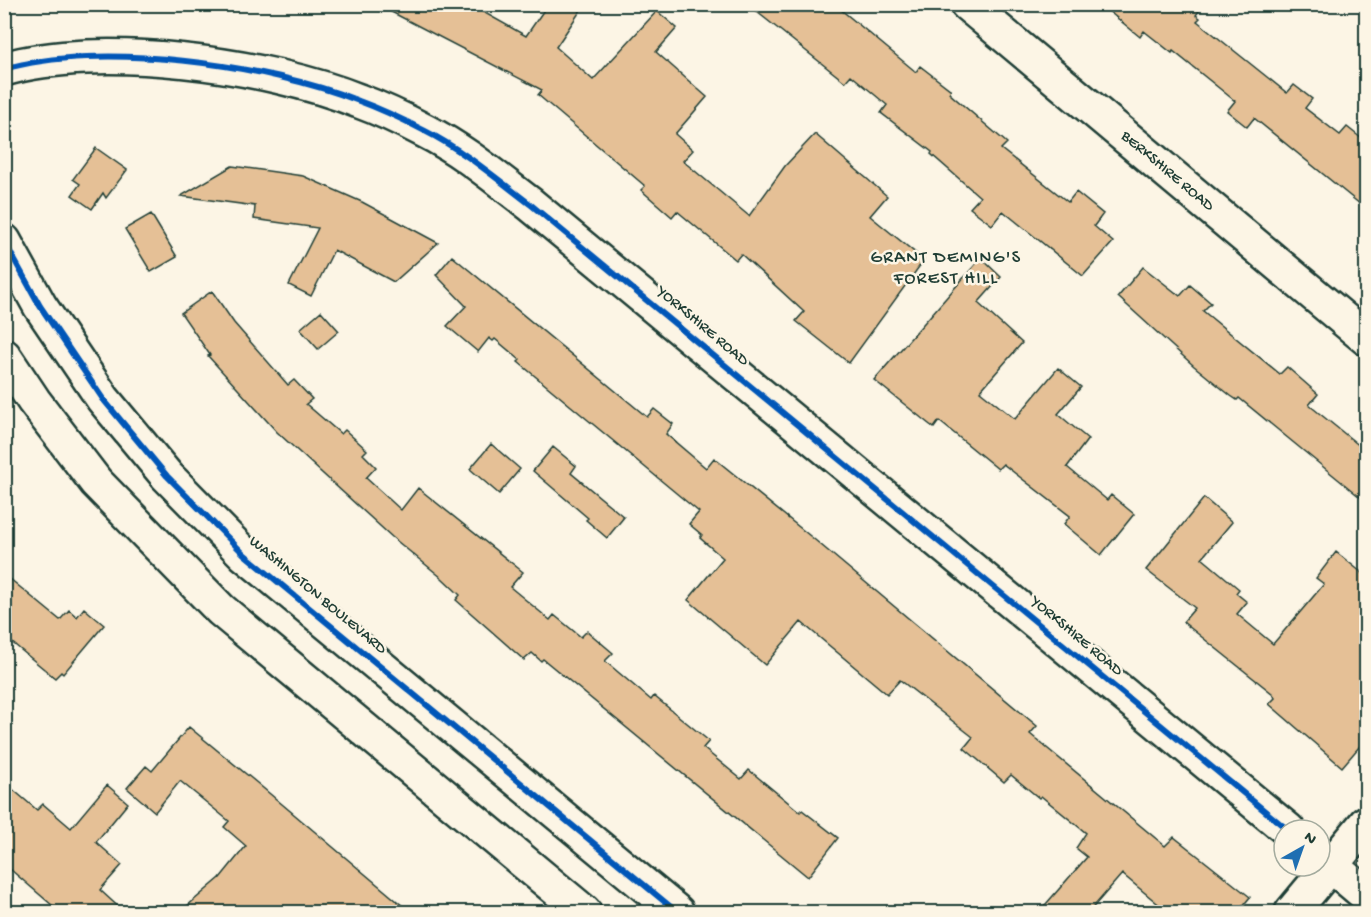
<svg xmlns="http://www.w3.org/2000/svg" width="1371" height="917" font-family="'Gochi Hand',sans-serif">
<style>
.building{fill:#e5c096;stroke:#1f3d34;stroke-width:1.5}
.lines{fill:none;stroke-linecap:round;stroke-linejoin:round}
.street-casing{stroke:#1f3d34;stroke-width:38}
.street{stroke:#fcf5e5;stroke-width:33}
.cycleway-casing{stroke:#fcf5e5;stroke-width:10}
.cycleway{stroke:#0057b8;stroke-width:6}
.labels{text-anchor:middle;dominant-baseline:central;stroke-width:5;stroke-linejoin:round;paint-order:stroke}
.street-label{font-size:16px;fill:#1f3d34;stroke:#fcf5e5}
.neighbourhood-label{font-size:18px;letter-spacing:1.5px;fill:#1f3d34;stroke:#fcf5e5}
</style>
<rect width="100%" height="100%" fill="#fcf5e5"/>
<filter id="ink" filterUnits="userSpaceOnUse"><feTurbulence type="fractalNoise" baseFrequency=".0167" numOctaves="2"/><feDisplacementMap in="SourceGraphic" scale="12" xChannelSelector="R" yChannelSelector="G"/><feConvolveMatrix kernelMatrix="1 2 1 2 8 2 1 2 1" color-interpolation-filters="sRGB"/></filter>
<g filter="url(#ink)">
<path class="building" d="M376,4H469L526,36L548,4H585L556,47L593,80L657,11L677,28L656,52L707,97L675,134L693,150L683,161L749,216L785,166L815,134L887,196L870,216L924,260L849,363L796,321L804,312L741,254L736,260L677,211L672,217L641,190L645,186L538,95L542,90Z
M747,4H834L916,72L920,66L951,90L949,93L1007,143L1001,149L1068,202L1076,192L1103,214L1094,226L1113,242L1083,276L1003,211L992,225L970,208L980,197L931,154L932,152L881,113L887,105L851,75L845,82Z
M1100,4H1204L1196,15L1200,18L1197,21L1287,93L1294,85L1312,99L1305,108L1340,135L1347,127L1366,142V209L1254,118L1247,127L1227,111L1235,101L1173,51L1172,53L1144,31L1140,37Z
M96,148L127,170L106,198L103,193L92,209L72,195L80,184L73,179Z
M232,166L303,176L362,202L438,243L394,282L334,250L311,296L289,285L318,228L254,219L255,206L181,196Z
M151,214L177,257L151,272L125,229Z
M452,256L647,417L654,409L673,424L666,434L706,468L714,458L815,540L1037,726L1030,734L1165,846L1174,837L1250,897L1238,912H1168L1122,874L1089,912H1039L1087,857L1076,848L1086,833L1041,796L1039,798L1011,775L1004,782L964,748L973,737L900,680L887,694L801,622L765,665L688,600L723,558L700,538L702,535L689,524L699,512L518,362L520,360L495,339L493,341L489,338L478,352L447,326L466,306L436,275Z
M981,258L1001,277L978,303L1022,343L980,391L1015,419L1058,368L1081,387L1058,414L1088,439L1067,467L1107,500L1111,495L1134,514L1101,555L1064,524L1070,516L1003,464L998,469L939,421L934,428L874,380Z
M1143,267L1180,296L1190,285L1211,303L1203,311L1280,374L1287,367L1318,394L1309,405L1366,451V502L1239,398L1237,400L1231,396L1194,366L1118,297Z
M212,291L234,323L288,385L294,380L312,399L306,404L341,434L345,430L367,450L363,454L376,467L366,478L401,510L418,488L523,572L510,587L550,620L554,615L581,637L587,631L613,653L605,661L651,700L654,696L709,741L703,748L741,779L749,770L800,812L802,810L838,838L808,877L543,659L541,661L532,653L524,660L456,600L460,595L442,578L392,537L277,432L208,356L210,355L181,313Z
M321,311L339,331L318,349L300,329Z
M491,444L520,469L499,494L470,469Z
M553,447L576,466L571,473L624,517L607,538L586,520L588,518L533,471Z
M1204,498L1232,522L1202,558L1239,589L1236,593L1247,602L1237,614L1273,644L1324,584L1316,578L1336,552L1366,576V739L1342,767L1269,704L1275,698L1273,694L1183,622L1195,608L1146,570Z
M4,574L60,620L69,610L77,617L84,608L104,625L63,674L61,672L55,678L4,636Z
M189,727L257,783L410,912H180L220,878L246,846L224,827L229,821L180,781L155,812L127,788L146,766L152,771Z
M4,782L37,810L43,804L71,828L107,785L128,803L96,842L122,865L100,890L124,912H60L4,864Z"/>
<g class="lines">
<g class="street-casing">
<g id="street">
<path id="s1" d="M967,4L1366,338"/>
<path d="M4,69C99,41 267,64 359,101C381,109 404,120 425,131C463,150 497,179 530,204L1288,830"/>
<path d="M4,241L40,306L103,399L167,476L244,554L677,912"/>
<path d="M4,356L34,401L96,482L221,610L584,912"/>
<path d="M1320,856L1366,895"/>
<path d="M1292,912L1366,823"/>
</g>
</g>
<use href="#street" class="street"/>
<g class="cycleway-casing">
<path id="cycleway" d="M4,69C99,41 267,64 359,101C381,109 404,120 425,131C463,150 497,179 530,204L1288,830
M4,241L40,306L103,399L167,476L244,554L677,912"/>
</g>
<use href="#cycleway" class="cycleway"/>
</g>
</g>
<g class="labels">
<g class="street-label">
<text stroke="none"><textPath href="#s1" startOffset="261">BERKSHIRE ROAD</textPath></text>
<text transform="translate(702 327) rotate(40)">YORKSHIRE ROAD</text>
<text transform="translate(317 596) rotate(40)">WASHINGTON BOULEVARD</text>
<text transform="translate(1076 637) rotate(40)">YORKSHIRE ROAD</text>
</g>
<g class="neighbourhood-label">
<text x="946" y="258">GRANT DEMING'S<tspan x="946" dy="21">FOREST HILL</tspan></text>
</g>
</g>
<rect width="1371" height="917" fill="none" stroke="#fcf5e5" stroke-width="24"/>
<rect x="12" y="12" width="1347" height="893" fill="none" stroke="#1f3d34" stroke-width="2" filter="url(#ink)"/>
<g transform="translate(1302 848) rotate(40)"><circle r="28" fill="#fcf5e5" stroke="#a4ab9e" stroke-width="1.5"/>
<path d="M0-4.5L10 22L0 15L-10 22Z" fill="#1f6fb2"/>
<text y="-9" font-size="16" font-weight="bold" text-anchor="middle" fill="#1f3d34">N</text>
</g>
</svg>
